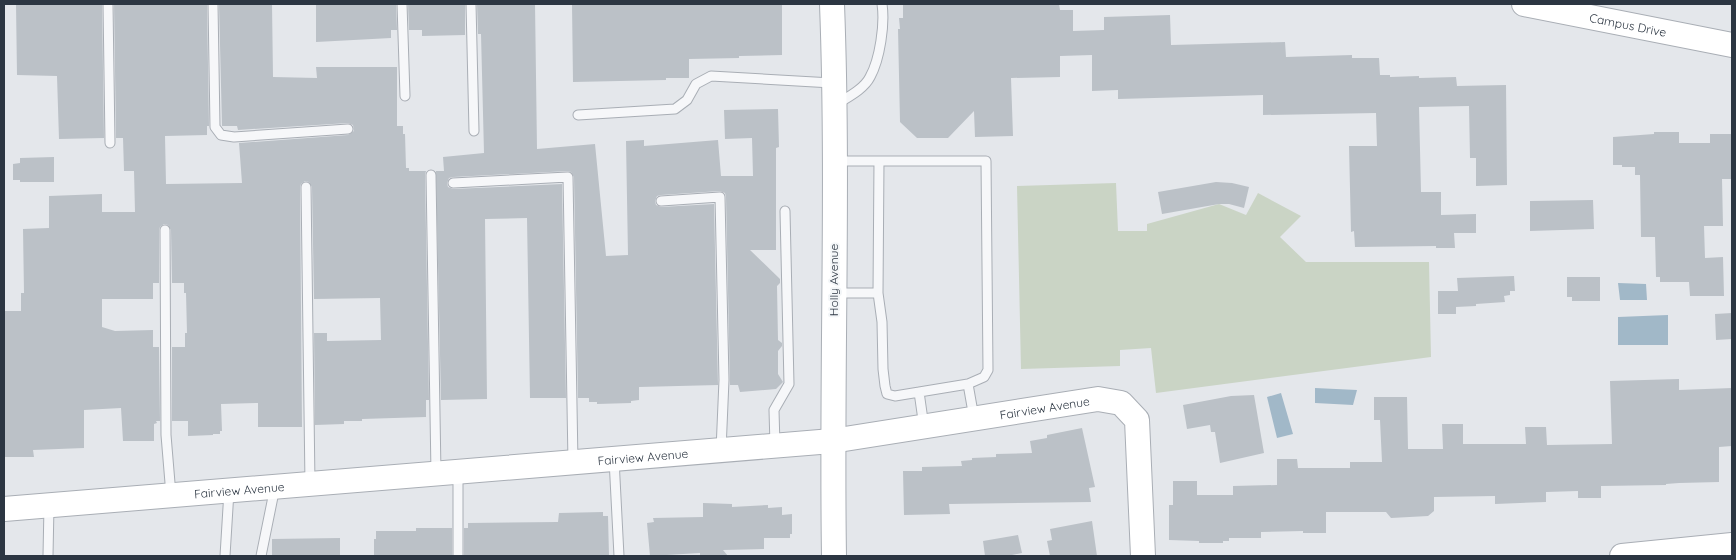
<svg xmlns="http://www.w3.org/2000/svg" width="1736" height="560" font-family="Quicksand,sans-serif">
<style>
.green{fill:#cad4c5}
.water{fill:#a1b8c8}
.building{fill:#bbc1c7}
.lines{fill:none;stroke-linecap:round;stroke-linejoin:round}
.lane-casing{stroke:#a9aeb5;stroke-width:11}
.secondary-casing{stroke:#a9aeb5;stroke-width:26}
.lane{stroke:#f6f7f9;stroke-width:9}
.secondary{stroke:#fff;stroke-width:24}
.labels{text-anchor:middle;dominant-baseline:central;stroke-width:4;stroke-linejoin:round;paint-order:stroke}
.street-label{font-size:12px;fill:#2c3642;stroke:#f3f6f8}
</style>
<rect width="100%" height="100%" fill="#e4e7eb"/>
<path class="green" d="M1116,183L1118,231H1147V224L1219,204L1246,215L1258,193L1301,216L1280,237L1306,262H1429L1431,357L1156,393L1151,348L1120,350V366L1021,369L1017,186Z"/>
<path class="water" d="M1618,283L1646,284L1647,300H1620Z
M1668,315V345H1618V317Z
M1315,388L1357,390L1353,405L1315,403Z
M1281,393L1293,434L1277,438L1267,397Z"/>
<path class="building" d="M16,4H102L104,138L59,139L57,76L17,75Z
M114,4H207L209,126H207V135L165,136L166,184L242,183L239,143L348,135L354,131L353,125L348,123L238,130L237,126H222L219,4H272L273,77L317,78L316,67H397V126H403V134H405L406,168H409V171H426L425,175L429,400H426V417L362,419V421H344V424L315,425L314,333H327V341L381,340L380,298L314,299L312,187L309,182L305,181L301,184L300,187L302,427H258V403L221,404L222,431H220V434H213V435L188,436V421H172V347H185V333H187L186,293H184V283H172L171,230L168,225L164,224L160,227L159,230V283H153V299H102V327L115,331L153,330V347H159L160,421H156L157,423L154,424V441H123L121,408L84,410V448L33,450L34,457H4V311H21V293H24L23,229L49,228V196L102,194V212H135L134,171H124L123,138H116Z
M316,4H396L397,30H391V38L316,42Z
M408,4H465V35L422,36V30H409Z
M477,4H535L537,149L595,144L606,256L628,255L626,141L644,140V146L718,140L721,176H753L752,138L725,139L724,110L778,109L779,147L776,148V250H750L780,279V283L777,286L778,340L782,343V346L778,351V374L783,382L776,389L740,392L738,385H730L726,197L725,193L720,191L661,195L657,196L655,201L656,205L661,207L714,204L718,385L639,387V400L631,401V403L597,404V402H589V398H578L574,177L571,172L568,171L453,177L449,178L447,183L448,187L453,189L562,184L566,398H530L527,218L485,219L487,399L441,400L436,171H444L443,157L484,153L481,34H478Z
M572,4H782V55L739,56V58L689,59V78H666V80L573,82Z
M903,4H1059L1060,10H1073V31L1104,30V17L1170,15L1171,45L1285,42L1286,57L1352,55V58H1379L1380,75H1390V77L1419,76V78L1456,77L1457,86L1506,85L1507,185L1476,186V158H1470L1469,106L1419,107L1421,192H1441V215L1476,214V233H1454L1455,248H1436V246L1355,247L1354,231L1351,232L1349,146H1377L1376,113L1263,115V95L1118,99V90L1092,91V55L1060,56V77L1011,78L1013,136L975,137L974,111L948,138H917L900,122L898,29H900L899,18H903Z
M1654,132H1679V143H1710V134H1732V179H1722L1723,226H1704L1705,258L1723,257L1724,296H1690L1689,282H1660V277H1656L1655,237H1641L1640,175H1635V167H1622V165H1613V137L1654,134Z
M54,157V182H20V180H13V164L20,163V158Z
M1216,182L1232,183L1249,187L1244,208L1229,204H1219L1162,214L1158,192Z
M1593,200L1594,229L1530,231V201Z
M1514,276L1515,291H1510V295L1504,296L1505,302L1476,304V306L1456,307V314H1438V291H1458L1457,278Z
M1567,277H1600V301H1572V297H1567Z
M1732,313V339L1716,340L1715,314Z
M1679,379V390L1732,388V446L1719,447V482L1679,483L1666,484V485L1601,486V498H1578V491L1546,492V502L1495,504V496L1434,497V511L1428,516L1391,518L1386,512H1326V533H1303V531L1261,532V538H1229V541H1223V543H1199V541L1169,540V505H1173V481H1197V495H1233V486L1277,485V459H1297L1298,468H1350V462H1382L1380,420H1374V397H1407L1408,449H1443L1442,424H1463V444H1526L1525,427H1546L1547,445L1612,444L1610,381Z
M1254,395L1264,453L1220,463L1215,432H1211L1210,425L1187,429L1183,405L1231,396Z
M1082,428L1095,487L1089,488L1091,502L949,504L950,514L904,515L903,471H922V467L962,466L961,461L972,460V458L996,457V454L1032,453L1030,441L1047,438V435Z
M703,503L732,504V507L768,505V508L782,507V515L792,514V534H790V538H764V549L723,550L728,556H700V553L650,556L647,523L654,522L653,518L703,517Z
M603,512V516H608L609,556H464V528H468V523L558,522L559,513Z
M1092,521L1097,556H1050L1047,541L1052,540L1050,529Z
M416,528H452V556H377V555H374V539H376V531H416Z
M1018,535L1022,553L1007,556H985L983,541Z
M340,538V556H272V539Z"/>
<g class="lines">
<g class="lane-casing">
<path id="lane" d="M108,4L110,143
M213,4L215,127L221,135L234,137L348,129
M402,4L405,96
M471,4L474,131
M837,104C848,97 864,89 870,77C880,59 885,24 882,4
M578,115L675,109L687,100L696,84L711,76L832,83
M836,161H879L878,293L882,322L883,369L885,386L887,394L895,396L968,384L974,418
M879,161H986L988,370L984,377L968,384
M431,175L436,473
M453,183L568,177L573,462
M306,187L310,484
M661,201L720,197L724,380L721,450
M165,230L166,435L171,495
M836,293H878
M919,392L924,427
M775,446L774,410L789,384L785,211
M614,459L619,556
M48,556L49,506
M225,556L229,491
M261,556L275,487
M458,556V472"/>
</g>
<g class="secondary-casing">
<g id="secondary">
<path d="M832,4C839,188 831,372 834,556"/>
<path id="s1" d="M1524,4L1732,45"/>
<path id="s2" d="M4,509L832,441L1098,399L1121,403L1137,420L1143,556"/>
<path d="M1622,556L1732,545"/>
</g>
</g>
<use href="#lane" class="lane"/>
<use href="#secondary" class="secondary"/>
</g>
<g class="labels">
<g class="street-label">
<text stroke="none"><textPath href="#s1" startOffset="106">Campus Drive</textPath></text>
<text transform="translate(833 280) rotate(-90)">Holly Avenue</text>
<text stroke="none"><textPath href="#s2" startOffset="1046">Fairview Avenue</textPath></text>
<text stroke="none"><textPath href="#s2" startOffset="641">Fairview Avenue</textPath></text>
<text stroke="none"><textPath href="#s2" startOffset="236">Fairview Avenue</textPath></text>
</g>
</g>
<rect width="1736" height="560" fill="none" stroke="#2c3642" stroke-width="10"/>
</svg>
